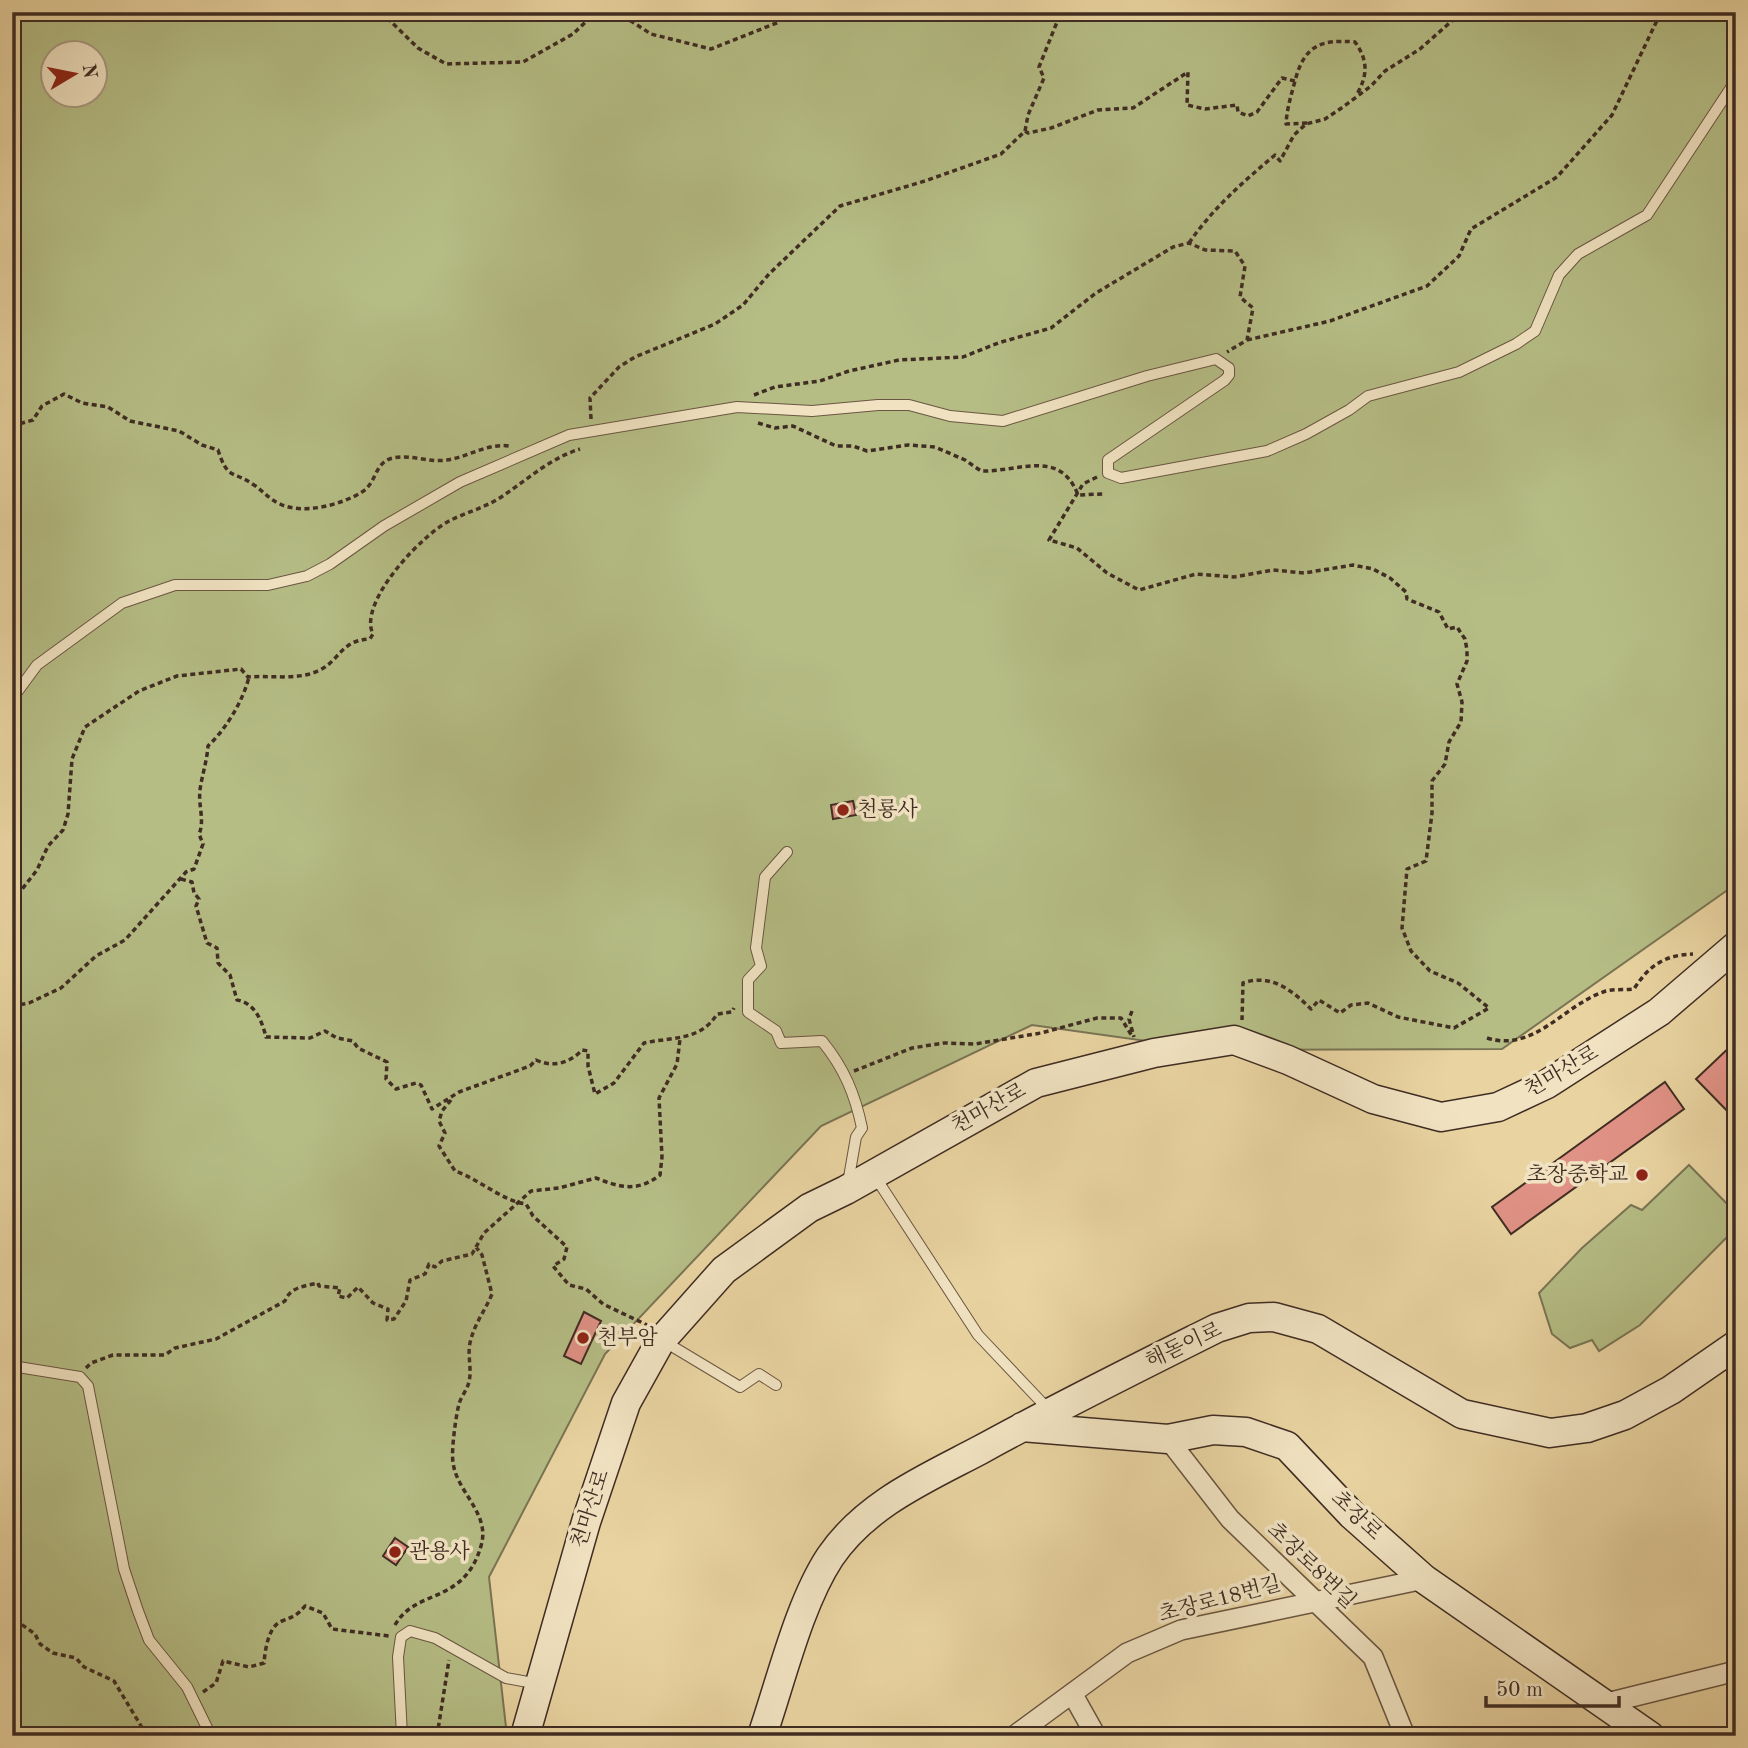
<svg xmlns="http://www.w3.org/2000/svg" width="1748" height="1748" font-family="'Old Standard TT','Noto Serif KR',serif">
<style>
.green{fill:#b5bd85;stroke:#7a7454;stroke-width:2;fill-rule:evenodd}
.building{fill:#e19286;stroke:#3f2c23;stroke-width:2}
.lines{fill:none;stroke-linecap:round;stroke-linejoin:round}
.lane-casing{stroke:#6a5642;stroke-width:12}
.street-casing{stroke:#6a5642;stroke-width:22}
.secondary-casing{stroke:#3f2c23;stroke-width:31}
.path{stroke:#3f2c23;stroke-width:3.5;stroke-dasharray:5 3.5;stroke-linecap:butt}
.lane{stroke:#f1e3c2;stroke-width:10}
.street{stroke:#f1e3c2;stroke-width:19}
.secondary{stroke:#f1e3c2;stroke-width:28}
.poi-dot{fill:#8f2418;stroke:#f1e3c2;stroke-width:2.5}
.labels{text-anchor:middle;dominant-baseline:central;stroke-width:7;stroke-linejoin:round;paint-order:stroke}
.poi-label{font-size:21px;fill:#3f2c23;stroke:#f1e3c2;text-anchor:start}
.street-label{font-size:21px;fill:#3f2c23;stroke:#f1e3c2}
</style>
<rect width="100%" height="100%" fill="#e9d4a1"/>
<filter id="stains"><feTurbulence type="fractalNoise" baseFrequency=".00286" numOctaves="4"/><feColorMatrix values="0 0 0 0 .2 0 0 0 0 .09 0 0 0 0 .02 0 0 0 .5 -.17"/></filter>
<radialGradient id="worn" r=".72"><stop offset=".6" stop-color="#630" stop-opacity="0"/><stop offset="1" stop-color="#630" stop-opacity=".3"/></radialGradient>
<path class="green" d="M12,12H1736V884L1502,1049L1211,1050L1032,1025L821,1126L605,1354L489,1577L507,1736H12ZM52,52H94V94H52Z
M1689,1165L1736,1213V1228L1640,1325L1599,1351L1592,1340L1570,1348L1552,1334L1539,1293L1582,1248L1631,1205L1642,1210Z"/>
<path class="building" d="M853,801L856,815L833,819L831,805Z
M1736,1041V1120L1696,1079Z
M1665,1082L1684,1109L1511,1234L1492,1207Z
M584,1312L601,1321L581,1364L564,1356Z
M395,1538L408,1547L396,1565L383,1556Z"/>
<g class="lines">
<g class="lane-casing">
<path id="lane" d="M12,699L37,665L122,603L175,585H268L307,576L330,564L384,526L460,482L569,435L737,407L812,411L878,405H909L950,416L1003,421L1147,376L1216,359L1229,368V375L1225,380L1108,460V473L1121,478L1267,451L1306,434L1349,410L1368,396L1459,372L1516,344L1535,331L1559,275L1578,254L1647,215L1736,80
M787,852L765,877L756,948L761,966L748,980V1012L776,1031L781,1043L822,1041C844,1068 855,1094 862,1128L856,1137L848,1183
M876,1178L978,1335L1048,1409
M665,1342L740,1387L759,1374L776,1385
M12,1366L80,1377L88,1386L124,1569L138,1611L149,1640L187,1687L211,1736
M402,1736L398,1657L401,1637L410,1631L435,1638L506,1678L539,1684"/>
</g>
<g class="street-casing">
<path id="street" d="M1168,1439L1230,1519L1373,1657L1405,1736
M1073,1695L1096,1736
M1603,1704L1736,1671
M1014,1736L1127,1653L1181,1630L1424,1579"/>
</g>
<g class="secondary-casing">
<path id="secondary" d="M1022,1427L1168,1439L1213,1430L1246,1432L1287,1446L1352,1515L1424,1579L1650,1736
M525,1736L586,1522L626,1403L660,1342L724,1270L809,1208L846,1190L1036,1083L1154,1053L1234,1040L1288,1060L1373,1099L1441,1117L1498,1107L1547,1084L1659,1012L1736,946
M762,1736C781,1681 799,1604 830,1557C866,1504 925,1479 980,1450C1058,1407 1137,1368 1217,1328L1249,1318L1274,1317L1318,1329L1462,1414L1550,1433L1587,1428L1625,1415L1671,1390L1736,1345"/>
</g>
<path class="path" d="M381,12L418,48L446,64L523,62L573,34L596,12
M597,12L631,21L651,34L711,49L779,22L790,12
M1307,123L1286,124C1287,108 1291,96 1295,81C1304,46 1320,39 1355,42C1368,60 1368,75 1357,94
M1025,131L1028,115L1044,78L1039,67L1061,12
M1189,243C1213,208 1243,182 1275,155L1280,161L1294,135L1306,124L1325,119L1343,107L1371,86L1385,71L1420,49L1462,12
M1247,340L1330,321L1427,286L1459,256L1471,229L1557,177L1612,115L1661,12
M754,395L775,387L820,381L849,371L899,360L963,357L998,343L1051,328L1096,293L1173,247L1189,243L1205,250L1235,251L1245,266L1240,297L1253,308L1247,340L1227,352
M591,419L590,398L619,367L635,357L715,324L743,305L769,274L840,206L925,181L1001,154L1025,131L1028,133L1051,128L1098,110L1133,108L1188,72L1187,105L1205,109L1237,105L1238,112L1248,116L1257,112L1282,78L1295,81
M758,423L775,428L793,426L836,446H853L867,451L908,445L935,447L965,460L981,471C1019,472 1060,448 1078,495L1103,494
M12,426L33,420L42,406L64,394L82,403L108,407L130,421L179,431L202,445L218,450C228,481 233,470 254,485C263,491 269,499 280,504C303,515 341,505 362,492C377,483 374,462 393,458C410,454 430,463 447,460C468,457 487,443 509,446
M1097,477L1083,484L1049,540L1077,548L1107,573L1139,590L1196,574L1234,577L1273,570L1304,573L1353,565L1373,569L1390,578L1406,592L1407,599L1439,612L1448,629L1457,627L1465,639L1467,650V661L1457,684L1462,702L1461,722L1449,742L1445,764L1432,781V813L1426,861L1407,869L1402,928L1411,951L1430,971L1458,983L1489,1008L1454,1028L1398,1017L1368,1003L1351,1005L1340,1013L1319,1000L1311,1009C1293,991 1271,973 1243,983L1242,1020
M181,879L192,882L194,893L199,899L196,906L207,943L217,948L218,963L230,975L237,1000C255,1003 262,1021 266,1037L310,1038L325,1031L337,1038L353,1041L358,1048L387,1062L386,1079L396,1089L416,1083L421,1085L432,1109L459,1092L530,1066L536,1060C553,1068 570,1063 582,1050L588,1051V1066L595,1094L614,1083L644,1043C671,1037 701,1041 717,1014L732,1012L734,1008
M12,902L37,870L48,846L63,830L68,814L72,759L85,727L139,691L177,676L241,669L248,677C272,675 298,681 320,670C340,660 341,640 370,639L373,634C357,602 425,531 453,519C468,512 483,508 498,499C525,482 548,459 580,449
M1729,924L1736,915
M12,1006L29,1003L61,988L96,956L125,940L186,872L194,869L203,844L199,834C205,821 198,805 200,790C202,775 207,761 208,746C226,729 243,701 249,677
M1132,1011L1129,1019L1134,1037
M1487,1038C1535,1053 1564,1004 1606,991C1615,989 1625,990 1634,989C1649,965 1665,955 1693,954
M854,1071L912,1048L944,1043L975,1044L1041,1033L1097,1018H1121L1132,1036
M451,1100L442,1111L439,1121L445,1133L439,1146L455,1171C479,1179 502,1201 526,1204L533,1216L567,1247L564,1259L553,1266L569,1285L586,1289L603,1304L647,1325
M86,1368L91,1363L113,1355H165L175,1348L216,1339L285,1301C290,1287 305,1286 318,1283L319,1286L340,1288L338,1296L347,1298L358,1287L373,1303L388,1309L387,1320L394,1319L406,1301L410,1280L425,1274L429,1264L435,1267L442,1261L472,1254L484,1233L531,1191L559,1188L596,1178C621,1188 638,1192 660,1175L662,1157L659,1098L677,1064L680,1039
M12,1611L21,1624L35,1634L40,1644L53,1653L76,1658L84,1667L114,1681L147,1736
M395,1625C416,1588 464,1605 481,1546C491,1513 456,1492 453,1462C451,1451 456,1415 459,1404C461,1397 466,1391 468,1385C473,1372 467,1356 470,1343C474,1324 485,1311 492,1294L482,1255L476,1247
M203,1692L216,1683L223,1661L249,1667L264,1663C265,1651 268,1626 282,1621C292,1617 297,1616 305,1606L323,1613L332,1629L389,1636
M179,1736L191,1727
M437,1736L449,1660"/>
<use href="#lane" class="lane"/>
<use href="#street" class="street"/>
<use href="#secondary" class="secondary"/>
</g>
<g class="poi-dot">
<circle cx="843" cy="810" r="7"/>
<circle cx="1642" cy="1175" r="7"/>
<circle cx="583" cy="1338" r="7"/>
<circle cx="395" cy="1552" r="7"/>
</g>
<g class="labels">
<g class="poi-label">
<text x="857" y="810">천룡사</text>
<text x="1628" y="1175" text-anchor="end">초장중학교</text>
<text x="597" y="1338">천부암</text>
<text x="409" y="1552">관용사</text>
</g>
<g class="street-label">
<text transform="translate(1562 1072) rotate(-30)">천마산로</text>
<text transform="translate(989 1109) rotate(-29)">천마산로</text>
<text transform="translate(1184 1346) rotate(-25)">해돋이로</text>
<text transform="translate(591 1509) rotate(-72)">천마산로</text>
<text transform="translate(1356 1516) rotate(44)">초장로</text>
<text transform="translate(1311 1566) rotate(44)">초장로8번길</text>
<text transform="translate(1220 1600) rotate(-15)">초장로18번길</text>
</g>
</g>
<rect width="1748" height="1748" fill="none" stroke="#e9d4a1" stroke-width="42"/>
<rect x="14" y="14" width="1720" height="1720" fill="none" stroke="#3f2c23" stroke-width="3.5"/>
<rect x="21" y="21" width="1706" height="1706" fill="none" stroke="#3f2c23" stroke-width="2"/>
<g transform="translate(74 74) rotate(80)"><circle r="33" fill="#f1e3c2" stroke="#aa9a82" stroke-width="2"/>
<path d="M0-5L12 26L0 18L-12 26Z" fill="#8f2418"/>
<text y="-10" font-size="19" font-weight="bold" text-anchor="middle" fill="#3f2c23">N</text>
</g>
<path d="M1486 1696v10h133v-10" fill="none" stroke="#3f2c23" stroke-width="3.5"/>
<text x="1496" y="1696" font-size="21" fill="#3f2c23" stroke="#f1e3c2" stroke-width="5" paint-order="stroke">50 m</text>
<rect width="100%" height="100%" filter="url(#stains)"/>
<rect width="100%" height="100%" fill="url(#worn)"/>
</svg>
